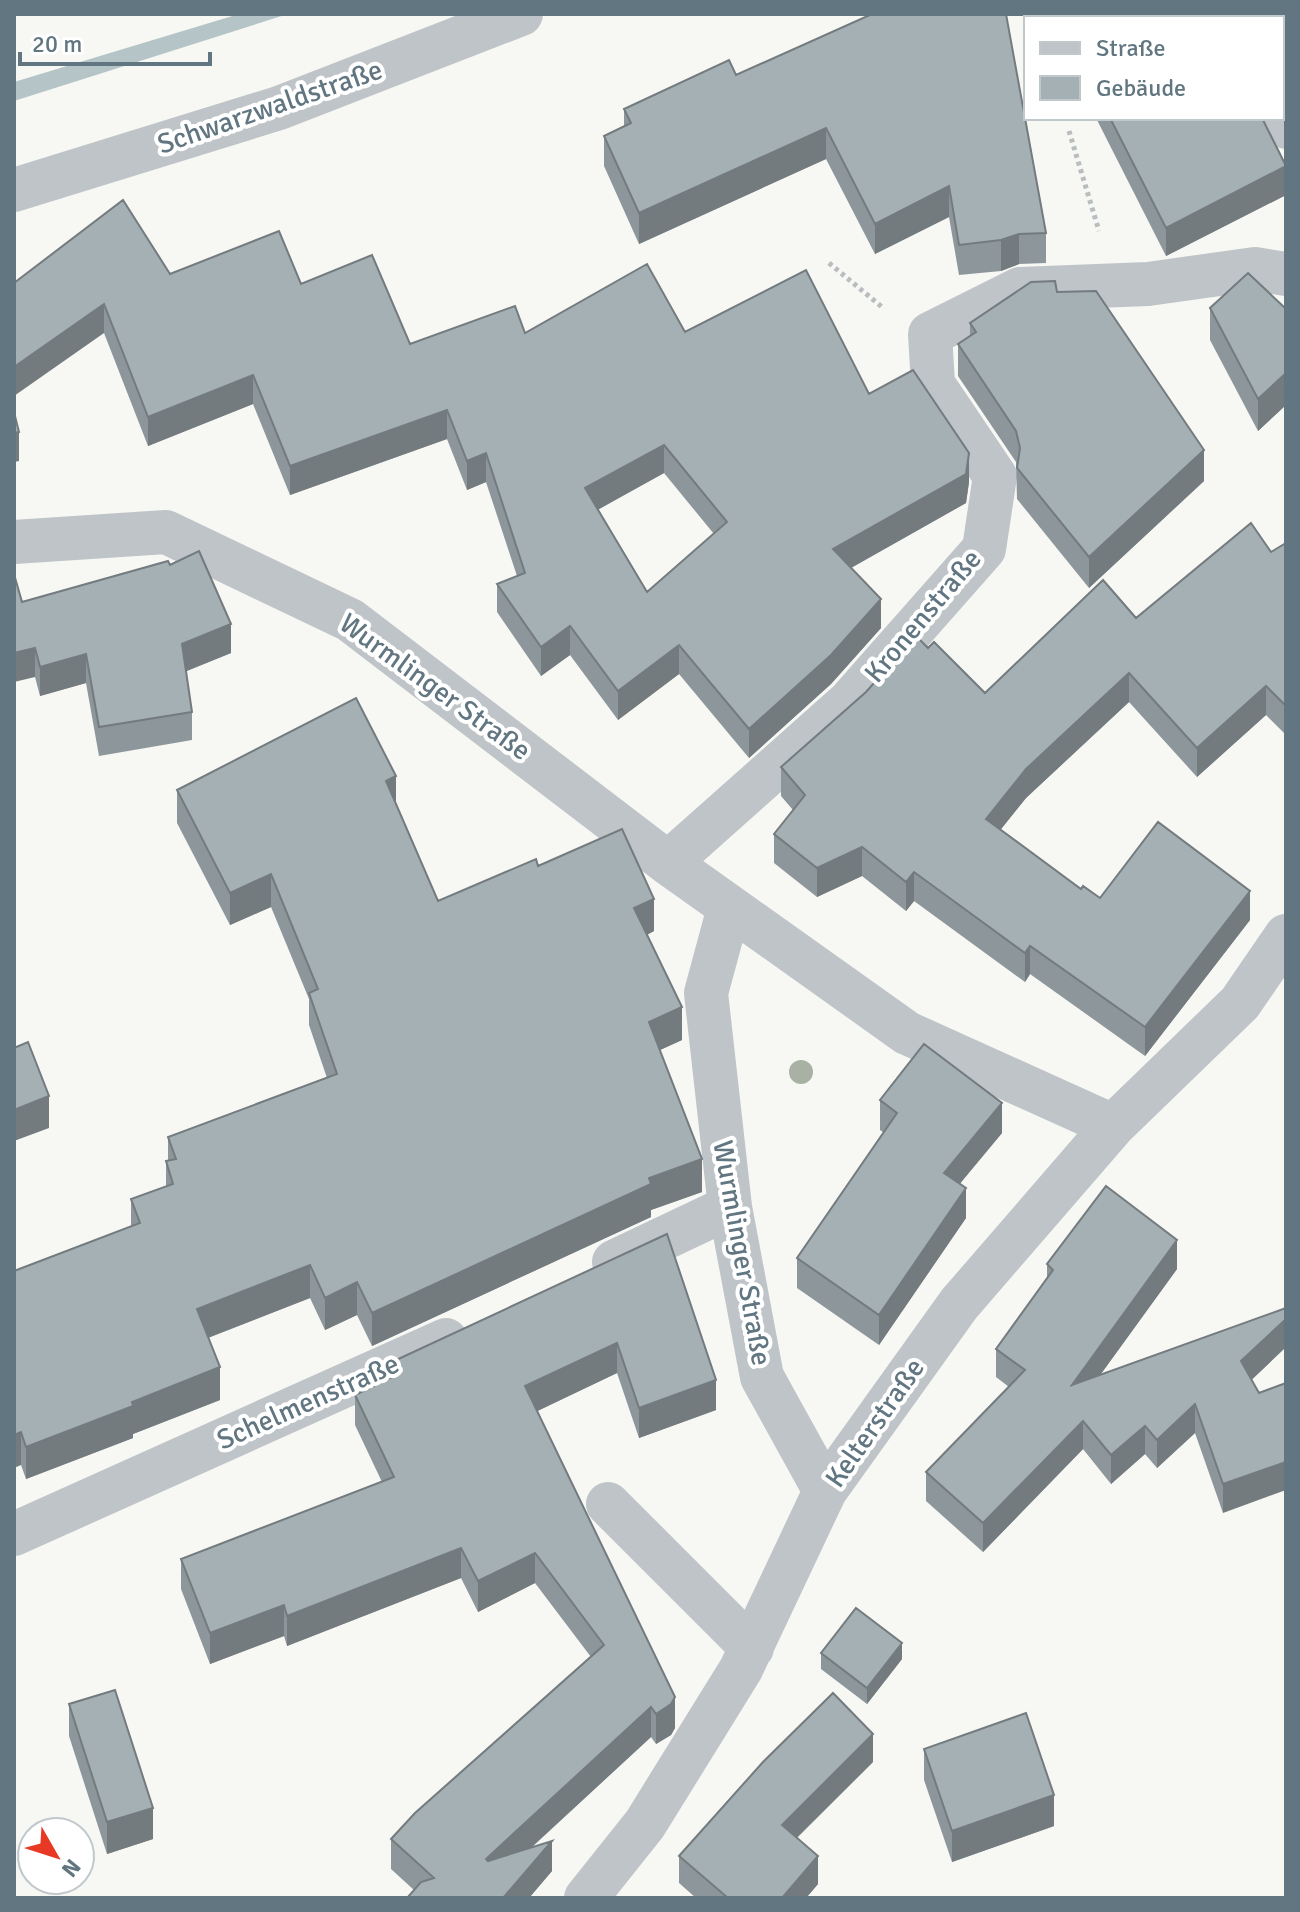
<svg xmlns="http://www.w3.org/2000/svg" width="1300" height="1912" font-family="Signika,sans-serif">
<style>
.water{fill:#b5c5c7}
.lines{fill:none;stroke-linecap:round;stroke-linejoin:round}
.path{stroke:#b8bdbf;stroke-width:5;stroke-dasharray:4 4;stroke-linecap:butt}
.minor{stroke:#bec4c7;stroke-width:44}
.tree{fill:#a8b1a3}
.wall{fill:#8d979b;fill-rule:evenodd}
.shaded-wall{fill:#737b7e}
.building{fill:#a4b0b4;stroke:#737b7e;stroke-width:2;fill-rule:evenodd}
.labels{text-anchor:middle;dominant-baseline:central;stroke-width:8;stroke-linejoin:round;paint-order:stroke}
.street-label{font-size:28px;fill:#617680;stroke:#fff}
</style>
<rect width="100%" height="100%" fill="#f7f7f4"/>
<path class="water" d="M239,14H288L14,101V82Z"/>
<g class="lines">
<path class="path" d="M1069,131L1099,231
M829,263L882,307"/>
<path class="minor" d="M1279,118L1286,127
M14,190L279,108L521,14
M14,542L166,532L350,620L668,863L907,1033L1113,1126
M668,863L849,702L984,549L995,476L933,384L930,334L1020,289L1148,284L1255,269L1286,274
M729,908L706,993L730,1207L762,1377L825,1491
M614,1262L730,1207
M608,1504L752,1648
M14,1534L446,1340
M586,1898L645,1824L741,1669L825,1491L959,1304L1113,1126L1240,1003L1286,936"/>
</g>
<circle class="tree" cx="801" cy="1072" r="12"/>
<path class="wall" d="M1043,14H1148L1150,18H1045Z
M1257,14H1286V50L1282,45V18H1260Z
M736,75L1046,233V263L1019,264L1001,271L959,275L949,217L875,254L826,159L639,244L604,166V136L624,126V109Z
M1096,118H1262L1286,164V195L1166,256Z
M170,274L301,284L410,344L525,333L685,332L869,394L969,482L966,503L851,568L881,628L831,684L749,758L679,674L618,720L570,655L541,676L497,612V584L517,576L486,482L467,490L447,439L290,495L253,404L148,446L104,333L14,283ZM664,473L714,534L647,592L598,509Z
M1057,292L1204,481L1089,588L1017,499L1016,462L958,376V344L970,336V323Z
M1210,308L1286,309V405L1258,431L1210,340Z
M1286,543V735L1266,715L1197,777L1129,702L1026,798L1000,830L1081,889L1100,898L1250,920L1145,1056L1030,974L1025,982L914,901L906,911L862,876L817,897L774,863V834L793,810L781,796V767L928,648L985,693L1271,552Z
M170,565L231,653L186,671L192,712V740L99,756L86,683L40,696L35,677L22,602Z
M177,790L396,803L438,901L538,866L654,931L647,935L682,1040L660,1050L702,1192L651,1210V1217L372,1346L357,1315L325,1330L310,1298L208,1338L220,1400L133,1434V1438L26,1479L21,1465L14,1271L131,1226V1199L166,1186V1161H168V1137L327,1078L309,1025V999L271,907L230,925L177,823Z
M880,1100L1002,1133L959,1184L966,1218L879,1345L797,1288V1258L884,1133L880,1130Z
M667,1234L716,1410L639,1438L617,1373L537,1411L675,1728L671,1735L656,1744L651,1737L531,1848L552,1871L529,1898H407L414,1890L391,1869V1839L591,1657L535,1583L478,1612L461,1578L287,1646L284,1636L210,1664L181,1589V1559L382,1482L355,1425V1395L394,1376V1361Z
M1047,1264L1177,1269L1100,1375L1286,1308V1347L1251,1380L1223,1513L1195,1433L1157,1468L1145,1454L1111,1484L1083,1449L983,1552L926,1501V1472L1009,1387L996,1377V1349L1047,1279Z
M821,1653L902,1659L867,1704L821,1669Z
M69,1704L153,1839L107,1854L69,1736Z
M924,1749L1054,1826L952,1862L924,1780Z
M873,1762L797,1838L818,1884L806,1898H696L679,1883V1856Z"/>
<path class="shaded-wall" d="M826,128V159L639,244V213Z
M1286,166V195L1166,256V228Z
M949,186V217L875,254V224Z
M1019,234V264L1001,271V240Z
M104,304V333L14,396V367Z
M1286,373V405L1258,431V399Z
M253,375V404L148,446V417Z
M447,410V439L290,495V466Z
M19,432V461L14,462V433Z
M664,445V473L585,517V488Z
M1204,450V481L1089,588V557Z
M486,453V482L467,490V461Z
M969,453V482L966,503L833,578V549Z
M881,599V628L831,684L749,758V729Z
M231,624V653L182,673V644Z
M570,626V655L541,676V647Z
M679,645V674L618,720V691Z
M35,648V677L14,682V653Z
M86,654V683L40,696V667Z
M1129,673V702L1026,798L986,848V819L1026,769Z
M1266,686V715L1197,777V748Z
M396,776V809L386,781Z
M862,847V876L817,897V868Z
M914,872V901L906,911V882Z
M271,874V907L230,925V893Z
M1250,891V920L1145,1056V1027Z
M654,899V931L634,941V908Z
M1030,946V974L1025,982V953Z
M682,1007V1040L649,1055V1022Z
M49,1096V1128L14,1141V1110Z
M1002,1103V1133L944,1203V1173Z
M702,1159V1192L651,1210V1217L372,1346V1313L649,1178Z
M966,1188V1218L879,1345V1315Z
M1177,1240V1269L1072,1414V1385Z
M310,1265V1298L197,1342V1309Z
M357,1282V1315L325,1330V1298Z
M1286,1319V1347L1241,1390V1361Z
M617,1343V1373L525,1417V1386Z
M220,1367V1400L133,1434V1438L26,1479V1447L132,1402Z
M716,1380V1410L639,1438V1408Z
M1195,1404V1433L1157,1468V1440Z
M1083,1421V1449L983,1552V1523Z
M1145,1426V1454L1111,1484V1455Z
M21,1432V1465L14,1468V1435Z
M1286,1462V1490L1223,1513V1484Z
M461,1548V1578L287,1646V1616Z
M535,1553V1583L478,1612V1581Z
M284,1605V1636L210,1664V1633Z
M902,1643V1659L867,1704V1688Z
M675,1697V1728L671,1735L656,1744V1714Z
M651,1707V1737L486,1889V1859Z
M873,1734V1762L782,1852V1825Z
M1054,1795V1826L952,1862V1831Z
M153,1808V1839L107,1854V1822Z
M552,1841V1871L529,1898H503Z
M818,1856V1884L806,1898H782Z"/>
<path class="building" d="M872,14H1006L1046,233L1019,234L1001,240L959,245L949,186L875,224L826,128L639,213L604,136L631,123L624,109L729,60L736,75Z
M1057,14H1148L1150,18H1059Z
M1110,118H1262L1286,166L1166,228Z
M123,200L170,274L279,231L301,284L372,255L410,344L515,306L525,333L647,264L685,332L806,270L869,394L913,370L969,453L966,474L833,549L881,599L831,655L749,729L679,645L618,691L570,626L541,647L497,584L525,573L486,453L467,461L447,410L290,466L253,375L148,417L104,304L14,367V283ZM664,445L727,522L647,592L585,488Z
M1248,273L1286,309V373L1258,399L1210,308Z
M1055,281L1057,292L1096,291L1204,450L1089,557L1017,468L1020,448L1016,431L958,344L976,332L970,323L1031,282Z
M14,412L19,432L14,433Z
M1251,523L1271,552L1286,543V706L1266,686L1197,748L1129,673L1026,769L986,819L1081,889L1083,886L1100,898L1158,822L1250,891L1145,1027L1030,946L1025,953L914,872L906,882L862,847L817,868L774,834L805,795L781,767L866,692L916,636L928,648L934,642L985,693L1103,580L1136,618Z
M199,551L231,624L182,644L192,712L99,727L86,654L40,667L35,648L14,653V574L22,602L168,561L170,565Z
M356,698L396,776L386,781L438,901L536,859L538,866L622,829L654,899L634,908L682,1007L649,1022L702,1159L649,1178L651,1184L372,1313L357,1282L325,1298L310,1265L197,1309L220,1367L132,1402L133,1406L26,1447L21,1432L14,1435V1271L140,1223L131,1199L173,1184L166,1161L176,1159L168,1137L337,1074L309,993L318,989L271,874L230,893L177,790Z
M28,1042L49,1096L14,1110V1048Z
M924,1044L1002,1103L944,1173L966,1188L879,1315L797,1258L897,1113L880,1100Z
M1106,1186L1177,1240L1072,1385L1286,1308V1319L1241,1361L1259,1393L1286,1383V1462L1223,1484L1195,1404L1157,1440L1145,1426L1111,1455L1083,1421L983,1523L926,1472L1025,1370L996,1349L1053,1270L1047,1264Z
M667,1234L716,1380L639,1408L617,1343L525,1386L675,1697L671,1704L656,1714L651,1707L486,1859L488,1861L552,1841L503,1898H407L421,1882L434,1878L391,1839L415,1813L604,1645L535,1553L478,1581L461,1548L287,1616L284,1605L210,1633L181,1559L394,1477L355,1395L400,1373L394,1361Z
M856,1608L902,1643L867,1688L821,1653Z
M115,1690L153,1808L107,1822L69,1704Z
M833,1693L873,1734L782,1825L818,1856L782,1898H728L679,1856L763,1762Z
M1026,1713L1054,1795L952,1831L924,1749Z"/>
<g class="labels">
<g class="street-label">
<text transform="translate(270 107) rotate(-19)">Schwarzwaldstraße</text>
<text transform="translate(923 616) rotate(-50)">Kronenstraße</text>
<text transform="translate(435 687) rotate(36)">Wurmlinger Straße</text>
<text transform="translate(742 1253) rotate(80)">Wurmlinger Straße</text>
<text transform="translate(308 1402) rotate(-24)">Schelmenstraße</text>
<text transform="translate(875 1423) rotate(-55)">Kelterstraße</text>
</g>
</g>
<rect width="1300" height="1912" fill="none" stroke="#617680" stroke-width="32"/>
<rect x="1024" y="16" width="260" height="104" fill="#ffffff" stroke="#c0c8cc" stroke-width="2"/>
<rect x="1040" y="42" width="40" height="12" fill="#bec4c7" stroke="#c0c8cc" stroke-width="2"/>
<text x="1096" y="56" font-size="24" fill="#617680">Straße</text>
<rect x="1040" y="76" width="40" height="24" fill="#a4b0b4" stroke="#c0c8cc" stroke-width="2"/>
<text x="1096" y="96" font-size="24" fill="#617680">Gebäude</text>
<g transform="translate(56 1856) rotate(129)"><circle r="38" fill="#ffffff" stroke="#c0c8cc" stroke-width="2"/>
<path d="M0-6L14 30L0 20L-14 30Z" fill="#e73924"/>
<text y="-12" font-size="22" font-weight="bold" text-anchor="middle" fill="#617680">N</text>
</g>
<path d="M20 52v12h190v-12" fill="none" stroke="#617680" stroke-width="4"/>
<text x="32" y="52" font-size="24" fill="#617680" stroke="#ffffff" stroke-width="6" paint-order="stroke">20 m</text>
</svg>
